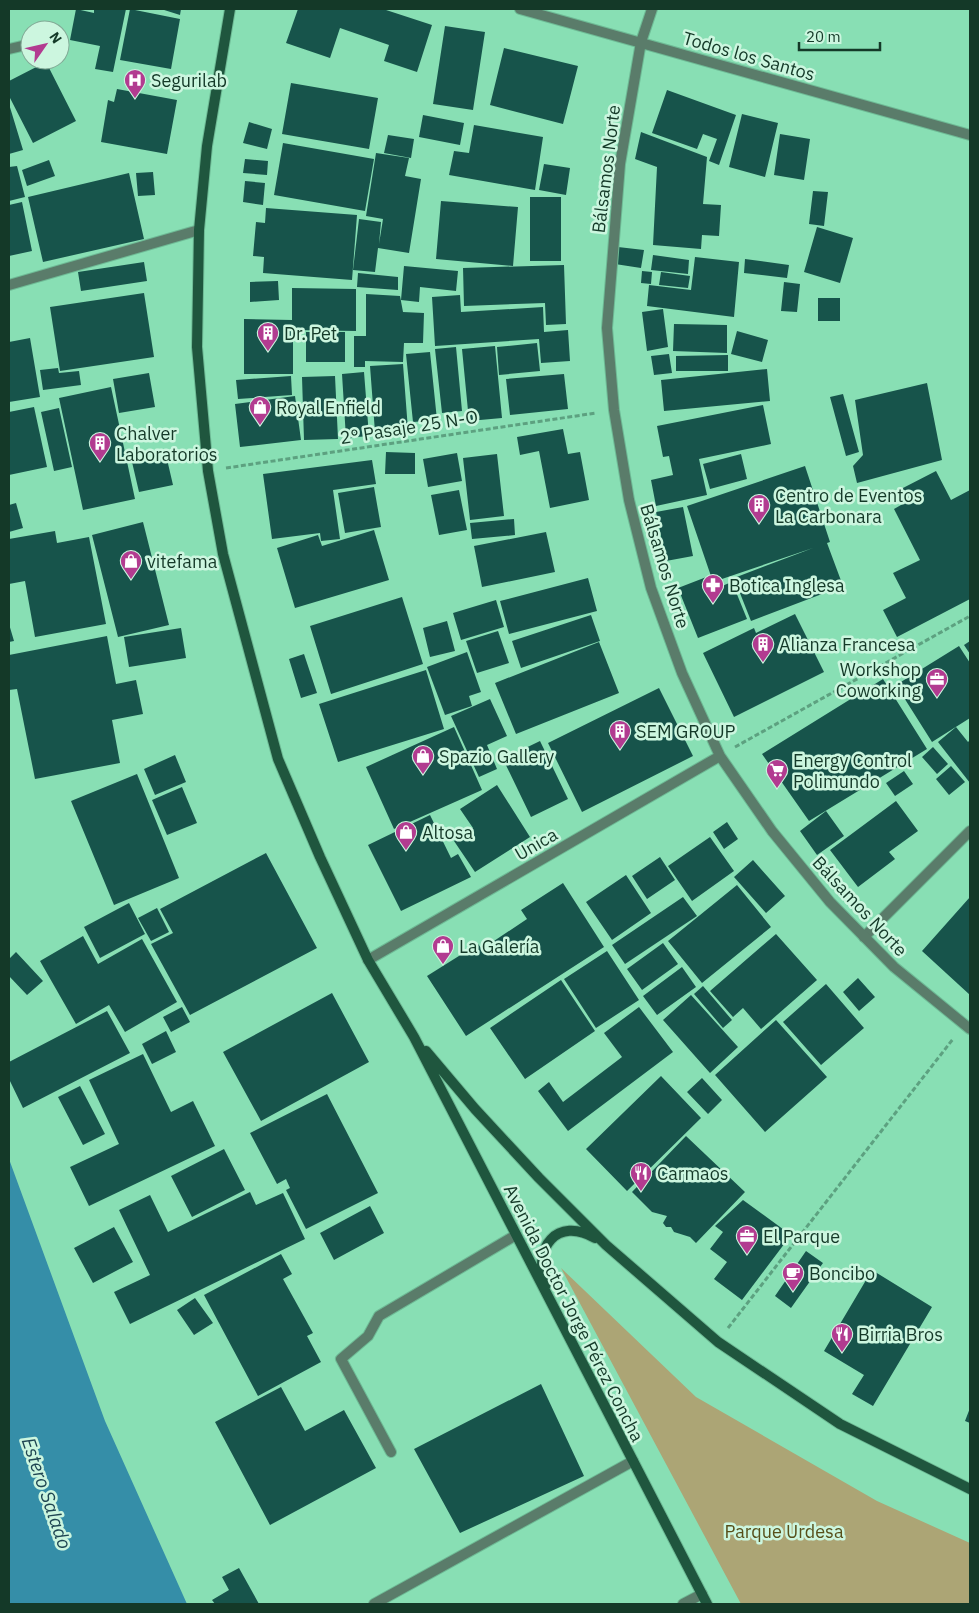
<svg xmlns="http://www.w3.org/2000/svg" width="979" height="1613" font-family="'IBM Plex Sans',sans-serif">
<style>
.green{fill:#aca575}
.water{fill:#358ea8}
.building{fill:#17544b}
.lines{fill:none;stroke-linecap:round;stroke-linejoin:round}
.lane-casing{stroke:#6eba95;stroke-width:12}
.street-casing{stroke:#6eba95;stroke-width:12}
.secondary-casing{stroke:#6eba95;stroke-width:12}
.path{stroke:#5da180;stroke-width:3;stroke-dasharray:5 2.5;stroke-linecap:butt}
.lane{stroke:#5a7c6a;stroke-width:10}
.street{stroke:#5a7c6a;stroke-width:10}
.secondary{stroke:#1f563e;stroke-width:10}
.labels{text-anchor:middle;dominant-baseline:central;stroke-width:5;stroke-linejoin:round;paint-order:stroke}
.street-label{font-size:18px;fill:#143928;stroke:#ccf6df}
.poi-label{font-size:18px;fill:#143928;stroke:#ccf6df;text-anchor:start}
.park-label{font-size:18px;fill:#574f1a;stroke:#ccf6df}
.water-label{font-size:19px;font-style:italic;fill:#1f4552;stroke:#ccf6df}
</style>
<rect width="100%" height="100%" fill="#88dfb4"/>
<path class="green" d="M561,1268L696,1397L877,1501L970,1543V1604H741Z"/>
<path class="water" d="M9,1159L105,1421L187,1604H9Z"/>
<path class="building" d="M76,9L94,13V9H126L113,72L95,69L100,46L70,40Z
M130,9L180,19L171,69L120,60Z
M161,9H181L180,15Z
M298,9H383L432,25L417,72L384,61L389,45L340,28L330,58L286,43Z
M445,26L485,32L473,110L433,104Z
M504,48L578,66L563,124L490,105Z
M46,62L76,121L33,143L9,96V81Z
M291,83L378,98L369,149L282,134Z
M117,89L177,100L167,154L101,142L108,100L114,102Z
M667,90L736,115L719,165L709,161L717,139L703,134L697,149L652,133Z
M9,104L23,150L9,154Z
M742,114L778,123L765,177L729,167Z
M423,115L464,123L460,145L419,137Z
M249,122L272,129L267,149L243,143Z
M474,125L543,137L535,190L449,175L454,151L469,153Z
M641,132L707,157L703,204L721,205L719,236L702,235L701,249L653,245L657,167L635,159Z
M780,134L810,139L804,180L774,175Z
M388,135L414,139L411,158L384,153Z
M283,143L374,159L365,211L274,195Z
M376,153L409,158L405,176L421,179L409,253L378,248L375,272L353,270L359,219L381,222L379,244L383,219L366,216Z
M245,159L268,161L267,175L243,173Z
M49,160L55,176L27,186L22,170Z
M544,164L570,168L566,195L539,190Z
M17,166L25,197L9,201V167Z
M153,172L155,195L138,196L136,173Z
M129,173L144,239L43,262L28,197Z
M245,181L265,183L263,205L243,202Z
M813,191L828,192L824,226L809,224Z
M530,197H561V261H530Z
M441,201L518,207L513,266L436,259Z
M22,202L32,251L9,256V205Z
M266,208L357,215L352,280L263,273L264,257L253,256L256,222L265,223Z
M817,227L853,238L840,283L804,272Z
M618,247L644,250L641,268L615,264Z
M653,255L689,260L688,274L651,270Z
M695,257L739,262L734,317L647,306L649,285L691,290Z
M745,259L789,265L787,278L744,273Z
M144,262L147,281L81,291L78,272Z
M564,265L566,324L546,325L545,303L464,306L463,268Z
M404,266L458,271L456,291L420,287L419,302L401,300Z
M642,271L652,272L651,284L641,283Z
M661,272L690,276L688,288L659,285Z
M358,273L398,277V290L357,287Z
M278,281L279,300L250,302V282Z
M784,282L800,284L797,312L781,311Z
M292,288L356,289V331L293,330V374H244V319L292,320Z
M144,293L154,357L60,371L50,307Z
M366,294L400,296L403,312L424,313L423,343H404L403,362L365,361V367H354V336H366Z
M460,295L461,312L543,307L544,332L568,330L570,361L541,363L539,339L435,346L432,297Z
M818,298H840V321H818Z
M663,309L668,347L647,351L642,312Z
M674,324L727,325V353L673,351Z
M737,331L768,340L762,362L731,354Z
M306,332H345V362H306Z
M30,338L40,397L9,402V342Z
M537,343L540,371L499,375L497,347Z
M495,346L502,418L469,421L462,349Z
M456,347L462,411L442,413L435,349Z
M430,352L437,420L413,422L406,354Z
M669,354L672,373L654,375L651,356Z
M728,355V371H676V356Z
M403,364L408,430L375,432L370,366Z
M58,368L59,373L79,371L81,385L43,390L40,370Z
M767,369L770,401L664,411L661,380Z
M364,372L369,436L346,438L342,374Z
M149,373L155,407L119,413L113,379Z
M564,374L568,409L510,415L506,379Z
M291,376L292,395L238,399L236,380Z
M335,376L338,439L304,440L302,377Z
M927,383L942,460L857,483L853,466L863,455L855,400Z
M111,387L135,499L83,510L59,398Z
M843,394L859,452L846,456L830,397Z
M295,396L301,440L240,447L235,404Z
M763,405L771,444L699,459L707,495L656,506L651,480L673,475L669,456L663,457L657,426Z
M34,407L47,467L9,475V412Z
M59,408L72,467L54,471L41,412Z
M563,429L568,454L580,452L589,500L550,508L539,451L520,455L517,437Z
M386,452L415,453V474H385Z
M457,453L462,481L428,487L423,459Z
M497,454L504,516L470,520L463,458Z
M741,454L747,479L710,489L703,464Z
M166,455L173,485L139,492L132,462Z
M372,460L376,484L333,490L340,539L321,541L320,533L272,539L263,474Z
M805,466L830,542L827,543L843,586L751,621L734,578L813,548L713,582L687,506Z
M936,471L951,500L970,490V599L897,637L883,610L906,598L893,573L920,560L894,509L908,501L901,489Z
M374,487L381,527L345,533L338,493Z
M459,490L467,530L439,535L431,495Z
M16,503L23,528L9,532V505Z
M683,507L693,556L666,561L656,512Z
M514,519L515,535L472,539L470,523Z
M143,522L169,625L118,637L92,535Z
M374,530L389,580L295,608L277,548L318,535L322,546Z
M55,531L57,543L89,537L106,624L35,637L25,581L9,584V539Z
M546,532L555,572L482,587L474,546Z
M709,576L714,589L732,582L747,619L698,638L678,588Z
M588,578L597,611L509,634L500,601Z
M402,597L423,664L331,694L310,626Z
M496,600L504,627L461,640L453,613Z
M795,614L824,672L734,717L703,653L754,628L756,633Z
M591,615L600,641L521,668L512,641Z
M447,621L455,651L430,657L423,628Z
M9,624L14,641L9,642Z
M181,628L186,658L129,667L124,637Z
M498,631L509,663L477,673L466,641Z
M107,636L116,684L136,680L143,714L112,720L120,763L35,779L17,689L9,690V655Z
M970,641V654L964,645Z
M599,642L619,693L516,734L495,683Z
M959,646L970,663V718L932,742L896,685Z
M467,652L481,692L469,696L472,706L445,715L427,667Z
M304,654L317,693L301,698L289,659Z
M426,670L444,729L338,762L319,704Z
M883,679L927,749L809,821L762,754Z
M659,688L693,756L582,812L548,743Z
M490,699L507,736L487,745L497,769L479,777L451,716Z
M454,727L482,790L394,829L366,767Z
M956,727L968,742L970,740V783L938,742Z
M540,741L568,799L531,817L503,759Z
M933,747L948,764L937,774L922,757Z
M175,755L186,782L155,795L144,769Z
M951,766L965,782L949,795L936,779Z
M904,771L913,784L895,796L886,783Z
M137,774L179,878L114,905L71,801Z
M497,785L530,837L475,872L454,841L473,828L460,809Z
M182,787L197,823L167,835L152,800Z
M896,801L918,831L889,852L895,859L858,887L830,850Z
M826,811L844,836L817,855L800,831Z
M430,815L451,858L458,854L471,877L401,911L368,845Z
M727,822L738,839L724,849L713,832Z
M710,837L734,871L692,901L668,866Z
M266,853L317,948L190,1015L151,944L173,933L160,909Z
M660,857L675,880L647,899L632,876Z
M753,860L785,896L766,913L734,877Z
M626,875L651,913L612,940L586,902Z
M563,883L604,947L466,1036L427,976L478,944L482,949L527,919L521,910Z
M737,885L771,927L702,983L668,941Z
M683,897L697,916L625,964L612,945Z
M970,897V995L922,951Z
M129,903L145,934L100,958L84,927Z
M157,908L169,932L151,941L138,918Z
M776,934L817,980L761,1029L743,1008L733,1017L710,991Z
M83,936L98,964L142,939L177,1002L125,1032L109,1005L76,1024L40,961Z
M663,943L678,964L642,990L627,969Z
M607,951L639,1000L596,1028L564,979Z
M16,952L43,981L27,995L9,976V959Z
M682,967L696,987L657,1015L643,996Z
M858,978L875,997L859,1011L843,992Z
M561,980L595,1031L525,1079L490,1028Z
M826,984L864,1028L821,1065L783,1022Z
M703,986L732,1020L723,1028L694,994Z
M332,993L369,1062L261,1121L223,1052Z
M691,995L738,1047L710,1073L663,1020Z
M182,1007L190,1022L171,1032L163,1017Z
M639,1007L673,1052L568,1131L538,1091L549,1082L563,1102L622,1057L604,1033Z
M107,1011L130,1053L23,1108L9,1079V1062Z
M776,1020L827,1077L765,1132L715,1075Z
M166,1031L176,1052L152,1064L142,1044Z
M143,1054L171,1112L193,1101L215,1146L89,1206L70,1167L119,1144L89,1080Z
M661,1076L701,1118L627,1191L586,1149Z
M702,1078L722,1100L708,1114L687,1092Z
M80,1086L105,1134L83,1145L58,1097Z
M327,1094L378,1193L306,1229L286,1190L290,1188L286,1179L277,1184L250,1133Z
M686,1136L745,1192L696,1243L690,1237L674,1232L671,1227H666L663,1223L667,1216L652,1212L632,1192Z
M224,1149L245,1190L192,1217L171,1176Z
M250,1192L256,1205L283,1193L305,1239L130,1324L114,1292L150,1275L119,1210L150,1195L168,1232Z
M743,1200L791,1235L742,1300L714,1279L727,1262L710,1249L723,1232L715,1226Z
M370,1206L384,1233L334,1260L320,1233Z
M114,1227L133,1262L93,1283L74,1248Z
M806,1251L823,1263L791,1308L775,1296Z
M281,1254L292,1274L283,1279L313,1333L307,1336L321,1362L258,1396L204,1295Z
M872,1270L932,1307L873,1406L852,1394L864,1375L824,1351Z
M195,1298L213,1323L194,1335L177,1310Z
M541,1384L584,1476L460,1533L414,1449Z
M281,1387L305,1431L344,1410L376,1468L270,1525L215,1422Z
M970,1408V1423L965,1421Z
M239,1568L259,1604H215L212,1600L229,1590L222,1577Z"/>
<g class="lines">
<g class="lane-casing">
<path id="lane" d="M864,937L970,831"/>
</g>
<g class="street-casing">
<path id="street" d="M520,9L970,135
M652,9L641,42L620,164L607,328L614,410L629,500L651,588L682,673L720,756L772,831L830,902L894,967L970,1029
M9,49L22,46
M9,285L199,230
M368,960L720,756
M391,1452L341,1359L368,1336L379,1316L516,1235
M374,1604L633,1461
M683,1604L702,1594"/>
</g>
<g class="secondary-casing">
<path id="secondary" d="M230,9L207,146L199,230L197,347L208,471L223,554L278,759L320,857L368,960L414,1037L707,1604
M426,1051L475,1109L539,1178L606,1245L718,1342L840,1424L970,1489
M546,1285C532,1248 557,1216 595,1238"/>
</g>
<path class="path" d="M226,468L596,413
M735,747L970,616
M728,1328L953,1039"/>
<use href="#lane" class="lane"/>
<use href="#street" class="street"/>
<use href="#secondary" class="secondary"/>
</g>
<defs>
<g id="hospital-pin" transform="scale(1.125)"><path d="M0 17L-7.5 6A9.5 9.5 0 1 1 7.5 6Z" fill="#b23b90" stroke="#ccf6df"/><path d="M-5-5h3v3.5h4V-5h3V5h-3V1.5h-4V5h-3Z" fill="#fff"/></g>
<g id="building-pin" transform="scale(1.125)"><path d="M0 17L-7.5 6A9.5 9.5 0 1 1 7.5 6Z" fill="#b23b90" stroke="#ccf6df"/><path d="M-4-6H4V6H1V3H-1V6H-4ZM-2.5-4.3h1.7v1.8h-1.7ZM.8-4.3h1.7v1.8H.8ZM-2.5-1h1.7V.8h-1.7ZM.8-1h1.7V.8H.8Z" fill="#fff"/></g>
<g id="shop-pin" transform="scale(1.125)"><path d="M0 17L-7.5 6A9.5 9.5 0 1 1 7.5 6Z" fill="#b23b90" stroke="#ccf6df"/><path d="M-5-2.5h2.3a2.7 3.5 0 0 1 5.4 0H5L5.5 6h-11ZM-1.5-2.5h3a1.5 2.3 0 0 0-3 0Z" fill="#fff"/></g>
<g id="pharmacy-pin" transform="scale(1.125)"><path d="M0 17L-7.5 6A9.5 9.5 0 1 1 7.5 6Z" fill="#b23b90" stroke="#ccf6df"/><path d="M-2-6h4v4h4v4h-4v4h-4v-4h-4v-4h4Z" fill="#fff"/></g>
<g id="office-pin" transform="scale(1.125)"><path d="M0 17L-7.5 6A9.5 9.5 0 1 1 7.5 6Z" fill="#b23b90" stroke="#ccf6df"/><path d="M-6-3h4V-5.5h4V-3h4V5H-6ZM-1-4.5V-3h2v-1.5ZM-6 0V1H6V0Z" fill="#fff"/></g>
<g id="supermarket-pin" transform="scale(1.125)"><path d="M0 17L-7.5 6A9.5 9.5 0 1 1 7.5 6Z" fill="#b23b90" stroke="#ccf6df"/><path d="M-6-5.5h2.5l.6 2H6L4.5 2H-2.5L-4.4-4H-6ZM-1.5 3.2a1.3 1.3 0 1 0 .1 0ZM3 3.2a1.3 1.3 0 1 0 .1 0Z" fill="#fff"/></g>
<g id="restaurant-pin" transform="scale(1.125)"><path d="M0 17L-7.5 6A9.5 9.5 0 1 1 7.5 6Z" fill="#b23b90" stroke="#ccf6df"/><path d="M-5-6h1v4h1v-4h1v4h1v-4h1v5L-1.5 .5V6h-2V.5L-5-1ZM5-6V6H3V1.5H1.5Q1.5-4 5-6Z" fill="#fff"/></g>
<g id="cafe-pin" transform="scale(1.125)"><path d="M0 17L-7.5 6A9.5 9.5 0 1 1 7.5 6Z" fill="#b23b90" stroke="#ccf6df"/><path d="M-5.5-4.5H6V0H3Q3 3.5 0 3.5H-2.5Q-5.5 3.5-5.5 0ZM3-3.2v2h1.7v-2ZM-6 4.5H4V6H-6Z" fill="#fff"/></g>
</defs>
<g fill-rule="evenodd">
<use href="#hospital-pin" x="135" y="80"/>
<use href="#building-pin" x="268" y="333"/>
<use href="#shop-pin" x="260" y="407"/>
<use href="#building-pin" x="100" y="443"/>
<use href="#building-pin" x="759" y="505"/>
<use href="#shop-pin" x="131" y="561"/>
<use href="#pharmacy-pin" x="713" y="585"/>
<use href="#building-pin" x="763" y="644"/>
<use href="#office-pin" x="937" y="679"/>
<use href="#building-pin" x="620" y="731"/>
<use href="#shop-pin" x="423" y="756"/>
<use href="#supermarket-pin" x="777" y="770"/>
<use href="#shop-pin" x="406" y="832"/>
<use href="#shop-pin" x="443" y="946"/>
<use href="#restaurant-pin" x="641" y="1173"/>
<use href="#office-pin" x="747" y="1236"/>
<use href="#cafe-pin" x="793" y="1273"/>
<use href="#restaurant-pin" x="842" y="1334"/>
</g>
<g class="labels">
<g class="street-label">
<text transform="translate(749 56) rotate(16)">Todos los Santos</text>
<text transform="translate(606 169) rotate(-83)">Bálsamos Norte</text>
<text transform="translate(409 427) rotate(-9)">2° Pasaje 25 N-O</text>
<text transform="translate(665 566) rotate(73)">Bálsamos Norte</text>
<text transform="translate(536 844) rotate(-30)">Unica</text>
<text transform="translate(860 906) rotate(47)">Bálsamos Norte</text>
<text transform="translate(574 1313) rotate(63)">Avenida Doctor Jorge Pérez Concha</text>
</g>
<g class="poi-label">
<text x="151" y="80">Segurilab</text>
<text x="284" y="333">Dr. Pet</text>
<text x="276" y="407">Royal Enfield</text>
<text x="116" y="433">Chalver<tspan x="116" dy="21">Laboratorios</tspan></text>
<text x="775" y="495">Centro de Eventos<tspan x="775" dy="21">La Carbonara</tspan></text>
<text x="147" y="561">vitefama</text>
<text x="729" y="585">Botica Inglesa</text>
<text x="779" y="644">Alianza Francesa</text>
<text x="921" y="669" text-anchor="end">Workshop<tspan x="921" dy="21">Coworking</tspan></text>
<text x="636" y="731">SEM GROUP</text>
<text x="439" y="756">Spazio Gallery</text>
<text x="793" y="760">Energy Control<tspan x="793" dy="21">Polimundo</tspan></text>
<text x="422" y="832">Altosa</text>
<text x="459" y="946">La Galería</text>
<text x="657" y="1173">Carmaos</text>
<text x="763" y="1236">El Parque</text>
<text x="809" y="1273">Boncibo</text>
<text x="858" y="1334">Birria Bros</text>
</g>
<g class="park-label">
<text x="784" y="1531">Parque Urdesa</text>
</g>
<g class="water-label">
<text transform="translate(47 1493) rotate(71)">Estero Salado</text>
</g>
</g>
<rect width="979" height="1613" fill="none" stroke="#143928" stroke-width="20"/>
<g transform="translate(45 45) rotate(56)"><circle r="24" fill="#ccf6df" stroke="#82aa96"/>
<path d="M0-4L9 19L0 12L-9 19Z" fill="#b23b90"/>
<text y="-8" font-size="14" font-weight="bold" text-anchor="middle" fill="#143928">N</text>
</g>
<path d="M799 42v8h81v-8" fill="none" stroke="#143928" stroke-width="2.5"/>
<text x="806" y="42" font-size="15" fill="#143928" stroke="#ccf6df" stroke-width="4" paint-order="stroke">20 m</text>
</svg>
